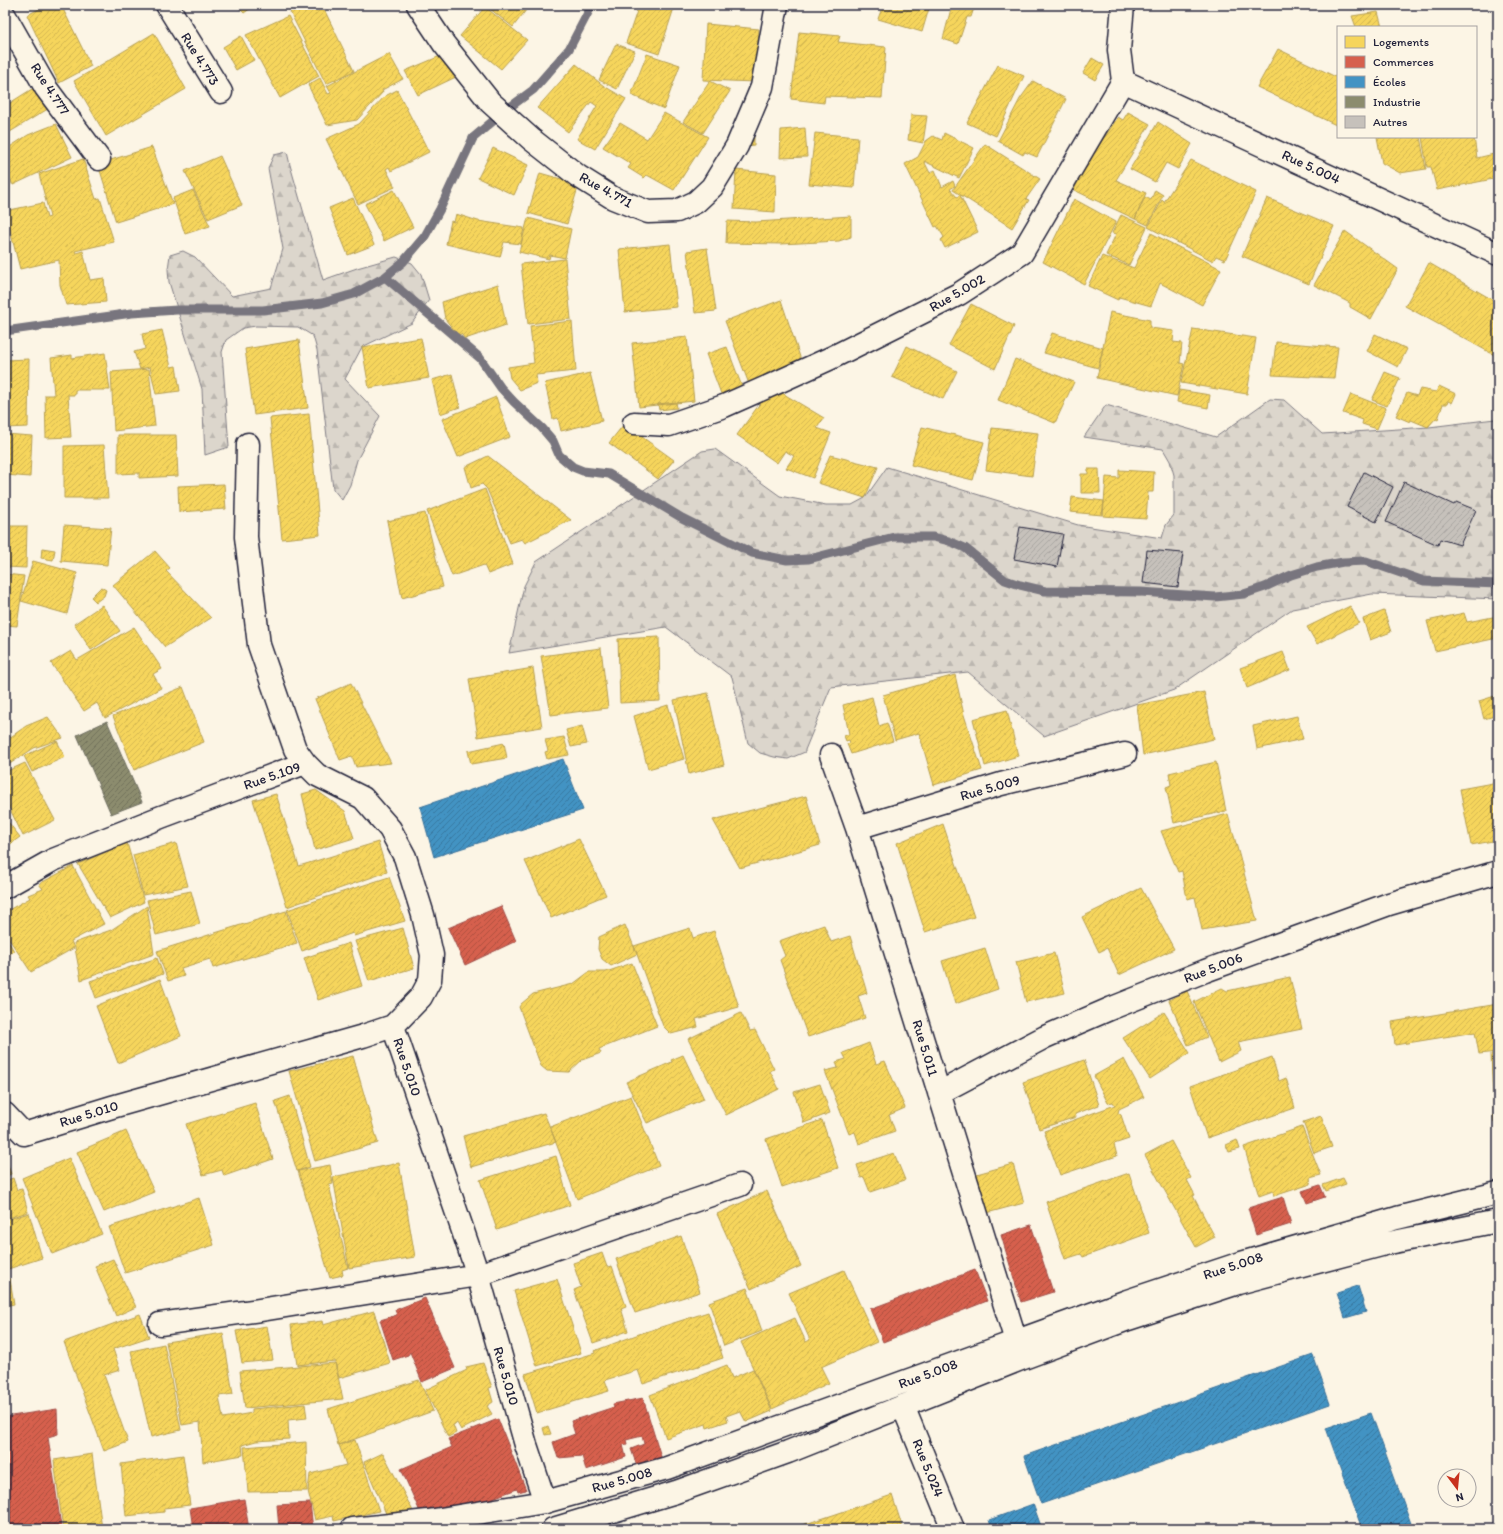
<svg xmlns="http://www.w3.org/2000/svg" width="1503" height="1534" font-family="Itim,sans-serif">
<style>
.forest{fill:url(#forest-firs);stroke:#7f7c84}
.homes{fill:url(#homes-hatch);stroke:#b69f52}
.shops{fill:url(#shops-hatch);stroke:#a04d48}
.schools{fill:url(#schools-hatch);stroke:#39719a}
.industry{fill:url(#industry-hatch);stroke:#6c6c5f}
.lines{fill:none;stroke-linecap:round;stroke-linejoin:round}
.stream{stroke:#78757e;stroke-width:9}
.building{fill:url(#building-hatch);stroke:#22223b}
.street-casing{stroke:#22223b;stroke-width:25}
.secondary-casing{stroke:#22223b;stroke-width:25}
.street{stroke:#fcf5e5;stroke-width:22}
.secondary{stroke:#fcf5e5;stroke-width:22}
.labels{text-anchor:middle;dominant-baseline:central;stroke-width:4;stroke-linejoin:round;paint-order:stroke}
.street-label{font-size:14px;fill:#22223b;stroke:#fcf5e5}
</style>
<defs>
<pattern id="forest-firs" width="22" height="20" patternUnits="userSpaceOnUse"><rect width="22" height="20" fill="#dcd6cc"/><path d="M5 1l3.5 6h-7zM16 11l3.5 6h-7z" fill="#bcb7b0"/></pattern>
<pattern id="homes-hatch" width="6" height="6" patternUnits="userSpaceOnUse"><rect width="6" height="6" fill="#f6d55c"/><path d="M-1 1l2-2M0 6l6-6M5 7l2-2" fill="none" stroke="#d3b751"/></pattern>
<pattern id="shops-hatch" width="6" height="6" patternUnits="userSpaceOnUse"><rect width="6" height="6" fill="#d6604d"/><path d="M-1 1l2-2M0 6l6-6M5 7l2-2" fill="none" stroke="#ad4f41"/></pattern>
<pattern id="schools-hatch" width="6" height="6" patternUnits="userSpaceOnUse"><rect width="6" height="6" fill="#4393c3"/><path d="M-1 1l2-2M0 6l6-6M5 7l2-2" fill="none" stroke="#3878a0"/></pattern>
<pattern id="industry-hatch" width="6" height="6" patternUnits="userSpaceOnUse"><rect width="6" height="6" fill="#8c8c6e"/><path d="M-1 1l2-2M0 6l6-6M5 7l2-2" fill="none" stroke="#72725c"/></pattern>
<pattern id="building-hatch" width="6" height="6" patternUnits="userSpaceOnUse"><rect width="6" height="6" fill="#c6c1bb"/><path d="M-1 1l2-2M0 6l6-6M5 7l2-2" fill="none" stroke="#aaa6a2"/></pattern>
</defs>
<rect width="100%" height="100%" fill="#fcf5e5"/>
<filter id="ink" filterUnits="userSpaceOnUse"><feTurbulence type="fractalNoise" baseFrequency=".025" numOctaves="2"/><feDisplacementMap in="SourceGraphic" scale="8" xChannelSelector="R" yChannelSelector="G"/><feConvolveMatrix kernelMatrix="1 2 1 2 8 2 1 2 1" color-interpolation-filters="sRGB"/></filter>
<g filter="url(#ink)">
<path class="forest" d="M287,152L290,165L323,280L357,268L396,257L412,263L421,274L429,300L412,323L362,347L345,379L380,416L357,460L350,485L342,500L333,489L317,350L313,336L298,327L256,326L243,328L226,340L222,352L229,447L205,455L202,389L169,282L168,269L170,255L183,251L195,257L232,296L271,288L283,249L268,168L274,155Z
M1270,399L1284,400L1322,434L1429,427L1495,419L1498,421V485L1495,509L1498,520V599L1372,594L1292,609L1174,690L1044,736L968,672L831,687L805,750V752L788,759L774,757L760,753L748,743L732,677L666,627L509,653L524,586L536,562L702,451L715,449L780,496L826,505H852L865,498L887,467L1078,525L1162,538L1166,525L1174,515V475L1170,461L1163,449L1084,437L1106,405L1216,437Z"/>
<path class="homes" d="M47,5H61L91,66L59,83L27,15Z
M236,5H255L244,13Z
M303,5H322L354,71L326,84L290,12Z
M485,5H530L513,27Z
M639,5H675L659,54L626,43Z
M817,5H835L834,9Z
M883,5H930L922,32L878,19Z
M952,5H975L971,17H967L958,44L943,39Z
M485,7L527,40L501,69L460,36Z
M1378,12L1382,27H1356L1352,16Z
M288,16L319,76L280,98L246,35Z
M706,24L759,29L755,82L703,80Z
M799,32L840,36L838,42L886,47L882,98L825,96L824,103L791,99Z
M154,33L186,89L106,136L74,81Z
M241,36L254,60L236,70L223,47Z
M616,44L635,51L617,89L599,80Z
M1278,49L1338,78V126L1257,87Z
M389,54L403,79L382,90L383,92L357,120L327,125L308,85L320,78L328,94L331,93L327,86Z
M445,54L458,76L418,95L405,71Z
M647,54L680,65L664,109L631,95Z
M1092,58L1104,65L1095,80L1083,73Z
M576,64L604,86L626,99L595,149L577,139L597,106L591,102L568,132L537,108Z
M998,65L1024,76L996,136L967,123Z
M710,81L730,91L703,133L683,122Z
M1033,81L1066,99L1037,157L1025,152L1023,155L998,141L1020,99Z
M43,82L56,104L5,135V106Z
M397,90L429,152L391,171L389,167L386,169L395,187L358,204L326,139L359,124L385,96Z
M1128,112L1150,124L1116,180L1146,193L1135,219L1074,190L1083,169L1118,117L1123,120Z
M664,113L708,137L674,190L647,175L644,178L628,168L631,164L603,147L620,123L647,139Z
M911,115L927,116L923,143L908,140Z
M1158,122L1192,144L1178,169L1166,163L1155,182L1130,169Z
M56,124L72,157L13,185L5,168V150L28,135Z
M805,128L807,157L780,158L781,130Z
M815,133L858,137L854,188L809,184Z
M944,133L974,148L959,178L924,161L930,173L935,170L942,187L953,181L955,186L950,189L957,197L960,195L978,232L945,248L941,240L944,237L937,226L935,227L905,164L918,157L926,141L933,136L942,140Z
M747,135H754V145L746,146Z
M1377,137H1420L1426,169L1400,173L1382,163Z
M1422,137H1474L1477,158L1498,153V178L1437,190L1431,167H1427Z
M985,144L1040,179L1026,199L1029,200L1012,228L953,190Z
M152,147L173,204L116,222L98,164Z
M493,148L528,165L514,195L478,178Z
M220,156L242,205L208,219L185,171Z
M83,159L96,199L100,198L114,242L75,251L76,253L83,251L90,280L104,278L106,302L66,305L60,285L59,260L20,269L5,211L43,203L47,218L50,217L39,174Z
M1191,160L1256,192L1225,260L1216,256L1213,261L1148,227L1162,200L1164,202Z
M736,170L776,174L775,212L734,209Z
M5,173L11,184L5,187Z
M540,173L579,184L567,224L528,213Z
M193,190L210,226L185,234L173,198Z
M394,190L413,227L384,241L365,204Z
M1155,190L1163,195L1148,225L1135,219L1145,197L1151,200Z
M353,198L374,245L348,255L329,208Z
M1267,198L1334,226L1309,284L1242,256Z
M1074,199L1116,222L1084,284L1043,262Z
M456,214L478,221L524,228L521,244L504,242L500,257L446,244L451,221L454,222Z
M1121,215L1147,227L1129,265L1106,255L1116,234L1112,233Z
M851,216V237L839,241L781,244L726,243L727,221L756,222Z
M528,218L571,229L565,258L550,255L549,259L519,252Z
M1345,231L1398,269L1371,319L1350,307V303L1314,285Z
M1151,233L1221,269L1202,305L1160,283L1151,306L1119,297L1118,300L1088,286L1102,256L1134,268Z
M670,244L677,307L625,312L619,249Z
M707,248L716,311L695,313L687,251Z
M565,259L571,319L528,324L521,264Z
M1429,263L1498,303V357L1405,306Z
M498,284L506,325L465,339L461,334L458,335L445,319L442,302Z
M781,300L802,363L749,384L725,321Z
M971,304L1014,326L995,369L949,345Z
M1110,312L1150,320V328L1174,331L1173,342L1182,343L1180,363L1184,364L1177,396L1097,378Z
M572,321L576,371L536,375L537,383L520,390L510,378L508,367L534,363L530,326Z
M1193,329L1256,338L1247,394L1181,383Z
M162,330L171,367L176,366L180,391L156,394L150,367L140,369L134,352L145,349L142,334Z
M1052,333L1103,348L1098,368L1044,353Z
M1375,334L1407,349L1398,367L1367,351Z
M687,337L694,401L639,407L632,343Z
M421,338L429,378L369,388L362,347Z
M299,340L308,408L254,415L245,349Z
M1276,342L1338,347L1334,378L1272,375Z
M907,346L957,371L943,399L892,377Z
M727,347L744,392L723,399L706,354Z
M105,353L110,390H75V395H68L71,437L46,438L45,395H54L51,358L72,355V358Z
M29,359L28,427L5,428V360Z
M1015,359L1074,382L1055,423L998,400Z
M149,369L155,426L114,431L111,372Z
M1385,372L1400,378L1387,406L1372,400Z
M590,373L602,421L561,431L558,418L553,419L545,383Z
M452,374L460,407L440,414L432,380Z
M1439,386L1456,394L1452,403L1448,401L1447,404H1443L1438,419L1436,418L1428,427L1411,420L1410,422L1396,416L1407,393L1417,396L1420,389L1436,392Z
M772,387L824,418L817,428L831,433L813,478L786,468L794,456L785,451L777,463L737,435Z
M1179,390L1210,395L1208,408L1177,402Z
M1351,394L1386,408L1377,429L1362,424L1363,420L1343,413Z
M496,397L510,437L458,457L442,419Z
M676,402L677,408L659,410L658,404Z
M309,414L320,535L282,539L270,418Z
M624,424L674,460L658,479L609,443Z
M922,427L984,442L973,480L911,465Z
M992,428L1038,433L1032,476L986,470Z
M5,434L32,436L30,477L5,475Z
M118,435H176L178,476L139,478V473L118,474Z
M104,445L108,498H64V446Z
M830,455L878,467L865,498L818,483Z
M488,456L571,520L525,543L522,539L510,543L487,489L482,484L471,488L465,467Z
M1088,469H1099L1100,493H1081V474H1088Z
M1119,470L1154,472L1153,492H1148L1146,519L1103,516L1106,477L1119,478Z
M224,484L226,509L179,512L178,486Z
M485,489L513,564L488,574L484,565L452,576L427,511Z
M1072,497L1104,501L1102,515L1070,512Z
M425,513L443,587L402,598L387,521Z
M64,525L111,528L107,565L61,561Z
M5,526H27L26,568L5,567Z
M42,548L55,550L53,560L41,558Z
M155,551L170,568L166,571L211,618L165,647L113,585Z
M33,561L77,573L67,614L21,601Z
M5,574L24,576L17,626L5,625Z
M101,587L106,590L104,596L96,602L91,597Z
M102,605L120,631L91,650L74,624Z
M1350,606L1359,623L1317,644L1307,627Z
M1384,611L1391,632L1370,640L1363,619Z
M1464,613L1467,622L1498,616V638L1435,651L1427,621Z
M134,627L162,669L153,674L161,688L105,718L97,703L84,711L51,663L71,651L77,660Z
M659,637L660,701L620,703L618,639Z
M601,648L608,708L551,715L541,656Z
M1283,652L1290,670L1247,688L1240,668Z
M533,668L542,727L478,737L469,679Z
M955,675L964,715L982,770L934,785L919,733L895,740L883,695Z
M351,683L391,763L356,767L352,756L340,760L315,699Z
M183,687L204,742L134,770L113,716Z
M1204,692L1214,739L1143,755L1137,705Z
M708,693L724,765L689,774L674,700Z
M1498,695V715L1484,719L1479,701Z
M872,697L879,726L887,723L893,741L851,754L847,744L850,743L849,740L846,741L844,736L849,734L843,705Z
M668,705L684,759L648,769L634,716Z
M1007,710L1018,756L985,766L973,719Z
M1297,716L1303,739L1257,749L1253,726Z
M48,717L63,738L34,748L5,767V741L26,726Z
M582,726L587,744L571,747L566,730Z
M564,737L569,755L547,759L545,752L548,751L545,740Z
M57,741L65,757L32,772L24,756Z
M504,743L507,758L471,764L468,751Z
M1216,762L1226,811L1174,823L1166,787L1171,785L1169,773Z
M25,763L55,820L23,836L5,799V772Z
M1495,765H1498V840L1471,845L1460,789L1498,782Z
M316,790L345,811L354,838L315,850L302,794Z
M276,794L299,866L378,842L387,872L287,907L253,800Z
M806,796L820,845L740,868L713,820Z
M1228,814L1257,921L1202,930L1195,897L1187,899L1182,871L1178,872L1161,831Z
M5,818L20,837L5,848Z
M943,824L974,917L925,932L897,843Z
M579,839L606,895L551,918L525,861Z
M127,843L144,902L110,918L78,864Z
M176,843L188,886L143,895L133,855Z
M73,866L104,924L71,941L74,948L31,972L5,933V912L30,898L28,895L43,889L39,884Z
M389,877L405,921L354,936L353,933L302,951L287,910Z
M1141,888L1174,949L1119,975L1107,948L1099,952L1082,917Z
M191,891L200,924L156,935L147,900Z
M147,906L154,954L81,980L74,943L111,930Z
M286,911L297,943L213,968L210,959L181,968L184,976L168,981L157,951Z
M625,925L637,954L611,966L602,959L598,949L599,937Z
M824,925L831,942L850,936L867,993L858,996L865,1018L808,1037L780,960L785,956L779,941Z
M403,928L414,968L369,981L355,941Z
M690,928L693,938L714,931L739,1007L696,1019L698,1027L671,1034L663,1026L634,946Z
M5,936L14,951L5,956Z
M349,943L362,986L318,1000L304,958Z
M985,948L998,989L955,1004L942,961Z
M1054,953L1065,993L1026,1002L1016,962Z
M157,958L163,974L96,998L90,981Z
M632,963L657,1026L599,1049L601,1053L582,1060L569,1072L547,1071L541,1066L519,1007L521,1004L533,994L573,984L589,972H606Z
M1290,977L1302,1029L1238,1042L1241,1051L1219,1062L1194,1002L1222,988L1227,991Z
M160,979L181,1036L118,1063L96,1006Z
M1187,991L1207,1037L1188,1045L1169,1000Z
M1498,1004V1052L1479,1054L1475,1032L1395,1045L1392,1022Z
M1164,1012L1190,1053L1150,1079L1123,1038Z
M741,1013L750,1031L755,1030L774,1069L770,1071L779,1089L726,1115L688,1039Z
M869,1043L876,1064L885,1061L905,1108L889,1115L895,1131L859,1144L855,1132L849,1134L825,1071L838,1068L836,1062L846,1059L843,1053Z
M1498,1053V1123H1494L1491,1054Z
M683,1055L704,1099L647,1123L626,1082L672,1062L671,1060Z
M353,1056L378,1143L315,1161L289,1071Z
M1272,1057L1279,1081L1286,1078L1295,1108L1207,1138L1190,1086Z
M1124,1059L1144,1097L1119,1109L1118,1113L1121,1115L1129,1139L1114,1144L1117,1156L1060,1175L1044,1131L1115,1105L1113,1102L1108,1103L1094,1076Z
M1084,1060L1099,1105L1075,1114L1076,1117L1039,1129L1023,1082Z
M820,1084L830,1113L804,1123L794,1092Z
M290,1096L310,1167L297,1171L275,1101Z
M631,1096L659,1166L577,1199L550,1127Z
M255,1103L273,1159L224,1176L222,1170L203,1175L186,1124Z
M544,1113L556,1142L471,1167L463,1136Z
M1321,1116L1332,1147L1314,1153L1303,1122Z
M822,1120L838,1168L782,1187L766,1139Z
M1302,1127L1321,1175L1310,1178L1311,1184L1274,1196L1273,1191L1259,1196L1244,1147Z
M126,1131L154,1192L104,1212L77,1152Z
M1237,1140L1240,1149L1229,1152L1226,1145Z
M1171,1141L1191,1178L1187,1180L1195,1195L1193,1196L1215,1237L1196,1247L1145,1155Z
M894,1153L905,1180L870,1192L864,1177L861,1178L857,1165Z
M556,1156L570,1205L497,1230L480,1180Z
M5,1157L11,1174L5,1177Z
M69,1158L102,1234L52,1254L22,1178Z
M399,1163L415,1257L349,1268L333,1177Z
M1013,1164L1024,1203L983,1214L973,1175Z
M330,1165L333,1184L329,1185L348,1268L342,1270L343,1275L330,1278L298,1171Z
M1129,1173L1149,1233L1083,1257L1081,1254L1065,1259L1046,1202Z
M13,1178L17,1190L22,1189L28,1212L5,1219V1181Z
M1343,1178L1346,1184L1326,1191L1323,1185Z
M767,1191L801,1266L751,1289L717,1214Z
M199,1198L214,1245L125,1273L109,1227Z
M29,1213L42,1258L5,1270V1220Z
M681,1236L700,1292L635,1313L616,1259Z
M602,1253L607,1267L612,1266L626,1306L621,1308L628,1331L593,1343L574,1290L581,1287L573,1263Z
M113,1259L136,1307L116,1316L95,1266Z
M844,1270L877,1342L821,1367L829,1383L772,1409L741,1342L795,1318L806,1342L810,1340L789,1293Z
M5,1279H10L14,1304L5,1306Z
M557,1279L581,1353L537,1366L514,1291Z
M747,1288L762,1331L724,1346L709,1302Z
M374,1311L390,1363L339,1378L335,1361L297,1365L291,1325L322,1321L323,1325Z
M708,1312L723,1358L643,1384L638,1370L605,1380L609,1391L537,1413L525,1374L595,1353L594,1351L639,1334Z
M140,1314L149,1337L113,1349L120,1370L104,1375L128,1442L104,1451L64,1342Z
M267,1326L273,1360L242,1363L236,1331Z
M223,1333L233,1394L219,1396L223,1418L252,1413V1409L305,1404L307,1418L288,1420L289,1439L256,1441L242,1445L243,1455L203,1462L200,1422L182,1425L166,1342Z
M164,1344L181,1430L151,1437L131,1351Z
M335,1363L343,1399L245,1408L240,1371Z
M483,1363L492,1387L489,1388L493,1402L487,1406L492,1414L461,1430L457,1423L453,1425L456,1433L448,1437L425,1390L467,1370L466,1367Z
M727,1365L732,1378L753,1369L772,1411L746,1422L740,1411L726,1416L728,1421L707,1428L706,1424L666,1438L650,1395Z
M419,1380L433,1411L338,1445L328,1409Z
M548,1426L551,1434L545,1435L543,1428Z
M355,1440L379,1511L334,1521L333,1516L315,1520L308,1491L310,1474L346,1465L339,1445Z
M306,1442L307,1491L248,1492L244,1447Z
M383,1453L414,1513L390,1523L364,1462Z
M92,1454L102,1529H63L54,1460Z
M183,1455L190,1505L164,1508V1512L126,1516L121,1464Z
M892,1495L903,1529H790L833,1515Z
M345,1525V1529H327V1527Z"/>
<path class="shops" d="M501,906L516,941L465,965L448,928Z
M1320,1185L1325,1197L1307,1203L1302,1191Z
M1283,1197L1291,1224L1256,1235L1248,1208Z
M1031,1225L1053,1292L1021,1302L1001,1235Z
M975,1270L987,1301L883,1342L870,1309Z
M425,1298L455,1368L422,1382L410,1352L408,1355L393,1360L380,1320L397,1315L395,1310Z
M643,1398L662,1460L638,1469L631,1449L644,1444L642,1436L626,1440L627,1444L623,1445L626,1457L586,1470L582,1456L558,1458L553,1442L575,1434L571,1421L614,1407L613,1404Z
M57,1409L58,1434L48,1437L61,1527L50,1529H7L5,1518V1417Z
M498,1419L526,1490L518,1492L517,1489L425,1523L401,1469L452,1447L448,1439Z
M244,1499L249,1529H193L190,1508Z
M310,1503L313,1529H279L277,1505Z"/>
<path class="schools" d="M563,759L583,810L434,857L420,807Z
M1358,1286L1366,1312L1345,1318L1337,1293Z
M1313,1355L1330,1404L1041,1504L1024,1456Z
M1371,1413L1413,1529H1362L1326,1428Z
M1033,1504L1042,1529H992L989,1520Z"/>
<path class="industry" d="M107,721L142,802L111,814L77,735Z"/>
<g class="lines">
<path class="stream" d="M385,277L480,358L501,388L514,402L542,428L553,441L559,455L573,467L583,471L609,474L682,518L752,553L787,560L809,559L894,537H933L949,541L965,548L1005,580L1020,585L1045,591L1141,592L1215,597L1244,594L1265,587L1291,575L1317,567L1343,562L1366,561L1424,581L1498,584
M5,331L132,313L177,310H263L322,303L354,294L385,277L403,262L425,236L440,209L473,138L506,110L533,90L569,49L592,5"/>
</g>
<path class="building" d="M1364,472L1393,487L1376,522L1347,507Z
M1404,482L1454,505L1456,502L1476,510L1460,545L1440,539L1438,545L1386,522Z
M1020,527L1063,534L1057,567L1014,559Z
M1147,550L1183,553L1178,587L1143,583Z"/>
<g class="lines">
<g class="street-casing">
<path id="street" d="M167,5L221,92
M418,5L444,44L490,102L531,139L578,176L613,198L648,212L677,211L696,202L712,187L737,146L762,87L777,5
M5,16L46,88L99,159
M1123,81L1498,254
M634,423L669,425L724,406L776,383L831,358L959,294L1022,253L1123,81L1119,50L1123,5
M248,444L246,537L259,645L295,749L305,763
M831,755L857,828L1016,1341
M857,828L1001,784L1125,754
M5,887L53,860L161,817L305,763L317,775L363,798L390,829L405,857L423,915L432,955L430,980L421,997L393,1026
M939,1093L1045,1037L1112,1008L1205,971L1389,904L1498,872
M5,1114L24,1134L112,1107L363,1036L393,1026L478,1275L526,1445L545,1502
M160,1324L260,1310L478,1275L740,1185
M903,1406L953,1529"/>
</g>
<g class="secondary-casing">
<path id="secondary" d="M352,1529L428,1521L545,1502L667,1468L1127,1301L1241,1263L1397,1218L1498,1193
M553,1529L676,1492L788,1452L1021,1359L1128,1319L1238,1283L1389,1243L1498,1221"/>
</g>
<use href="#street" class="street"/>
<use href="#secondary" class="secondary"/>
</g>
</g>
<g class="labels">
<g class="street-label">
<text transform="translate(200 59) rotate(58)">Rue 4.773</text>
<text transform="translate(50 89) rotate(57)">Rue 4.777</text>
<text transform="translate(1311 167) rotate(25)">Rue 5.004</text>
<text transform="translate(606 190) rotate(29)">Rue 4.771</text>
<text transform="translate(957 293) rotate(-30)">Rue 5.002</text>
<text transform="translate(272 776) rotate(-19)">Rue 5.109</text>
<text transform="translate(990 788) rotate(-16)">Rue 5.009</text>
<text transform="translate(1213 968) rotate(-21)">Rue 5.006</text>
<text transform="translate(925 1048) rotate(73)">Rue 5.011</text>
<text transform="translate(407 1067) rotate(71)">Rue 5.010</text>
<text transform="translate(89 1114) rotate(-17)">Rue 5.010</text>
<text transform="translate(1233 1266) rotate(-18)">Rue 5.008</text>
<text transform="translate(928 1374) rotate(-20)">Rue 5.008</text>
<text transform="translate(506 1376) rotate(74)">Rue 5.010</text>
<text transform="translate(928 1468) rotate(68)">Rue 5.024</text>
<text transform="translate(622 1480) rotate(-16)">Rue 5.008</text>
</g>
</g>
<rect width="1503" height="1534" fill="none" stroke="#fcf5e5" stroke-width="20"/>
<rect x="10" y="10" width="1483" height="1514" fill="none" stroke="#22223b" stroke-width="1.5" filter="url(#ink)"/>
<rect x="1337" y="26" width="140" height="112" fill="#fcf5e5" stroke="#a5a1a1"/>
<rect x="1345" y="36" width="20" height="12" fill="#f6d55c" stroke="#a5a1a1"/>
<text x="1373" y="46" font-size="12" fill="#22223b">Logements</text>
<rect x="1345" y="56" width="20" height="12" fill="#d6604d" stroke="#a5a1a1"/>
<text x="1373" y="66" font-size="12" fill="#22223b">Commerces</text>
<rect x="1345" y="76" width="20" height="12" fill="#4393c3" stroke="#a5a1a1"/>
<text x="1373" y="86" font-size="12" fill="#22223b">Écoles</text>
<rect x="1345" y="96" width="20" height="12" fill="#8c8c6e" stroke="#a5a1a1"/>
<text x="1373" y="106" font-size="12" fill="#22223b">Industrie</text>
<rect x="1345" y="116" width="20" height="12" fill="#c6c1bb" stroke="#a5a1a1"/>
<text x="1373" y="126" font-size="12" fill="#22223b">Autres</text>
<g transform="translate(1457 1488) rotate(164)"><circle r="19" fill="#fcf5e5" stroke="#a5a1a1"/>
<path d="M0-3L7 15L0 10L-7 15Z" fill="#c8321e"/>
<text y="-6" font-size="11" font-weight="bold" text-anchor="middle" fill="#22223b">N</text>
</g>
</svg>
